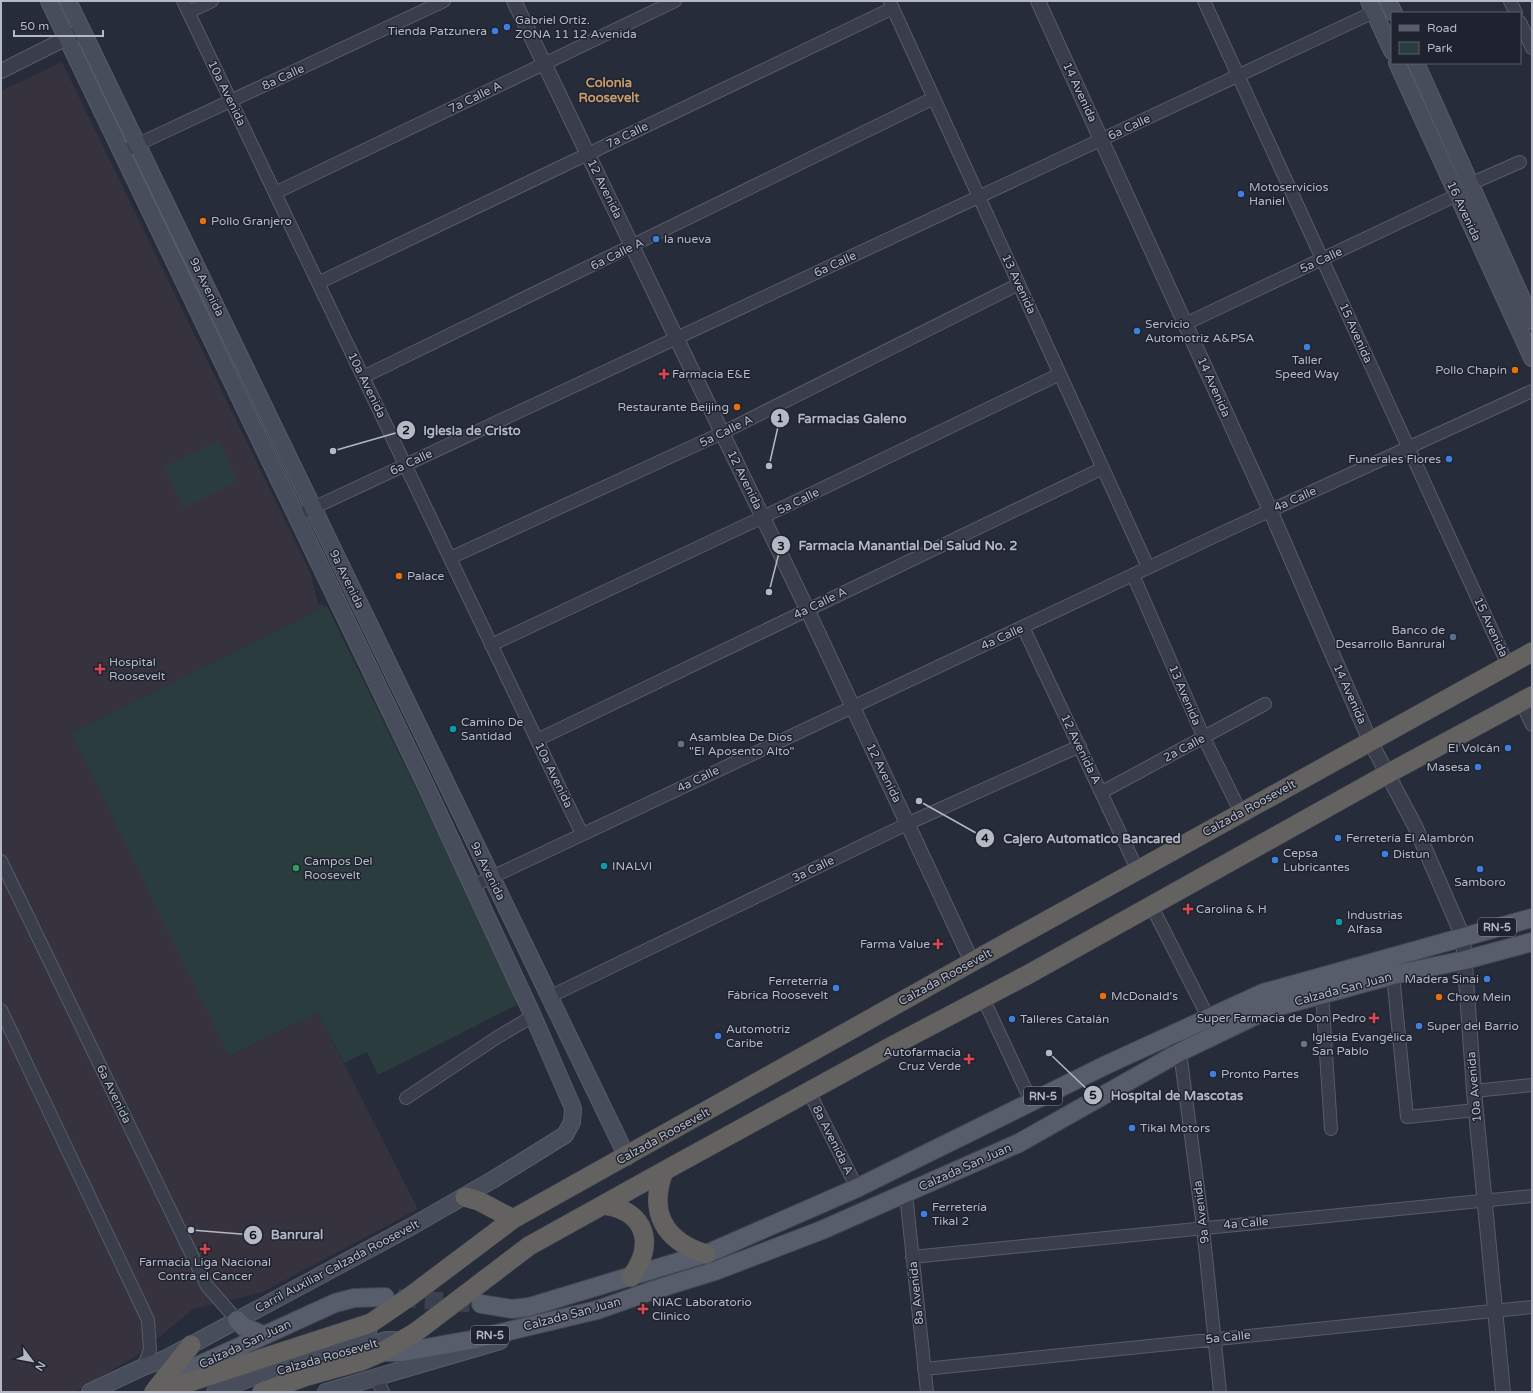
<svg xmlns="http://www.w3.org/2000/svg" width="1533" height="1393" font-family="'Varela Round',sans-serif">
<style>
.medical{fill:#36333f}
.green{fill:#2b3c3e}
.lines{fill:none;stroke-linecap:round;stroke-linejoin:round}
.primary-tunnel{stroke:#3b414e;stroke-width:18;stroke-dasharray:18 9;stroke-linecap:butt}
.minor-casing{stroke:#575c68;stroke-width:14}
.tertiary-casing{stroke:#575c68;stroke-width:16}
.secondary-casing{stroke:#575c68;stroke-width:18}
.primary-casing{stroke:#424753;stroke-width:20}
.trunk-casing{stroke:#444955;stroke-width:20}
.minor{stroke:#393e4a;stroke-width:12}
.tertiary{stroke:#393e4a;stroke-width:14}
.secondary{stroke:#484d5c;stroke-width:16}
.primary{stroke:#575d6a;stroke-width:18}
.trunk{stroke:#636260;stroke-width:19}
.shop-dot{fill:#3f7fe0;stroke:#1e232f;stroke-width:1.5}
.food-dot{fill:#e8710a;stroke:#1e232f;stroke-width:1.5}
.health-dot{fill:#e0444e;stroke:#1e232f;stroke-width:1.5}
.service-dot{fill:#5c6f8a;stroke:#1e232f;stroke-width:1.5}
.culture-dot{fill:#0f9aa8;stroke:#1e232f;stroke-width:1.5}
.worship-dot{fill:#6b7280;stroke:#1e232f;stroke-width:1.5}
.leisure-dot{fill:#2e9e5b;stroke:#1e232f;stroke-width:1.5}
.labels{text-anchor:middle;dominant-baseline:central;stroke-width:3;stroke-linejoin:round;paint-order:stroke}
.shield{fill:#1e232f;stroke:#878c98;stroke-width:1}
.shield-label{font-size:11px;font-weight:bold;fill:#b4b9c5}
.poi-label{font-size:12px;fill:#b4b9c5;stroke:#1e232f;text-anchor:start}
.street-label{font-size:12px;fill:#b4b9c5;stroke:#1e232f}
.neighbourhood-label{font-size:13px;font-weight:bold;fill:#c89c6d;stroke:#1e232f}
.leader{fill:none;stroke:#b4b9c5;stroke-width:1.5}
.callout-dot{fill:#b4b9c5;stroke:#1e232f;stroke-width:1.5}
.mark-label{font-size:12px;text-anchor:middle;font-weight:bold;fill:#111}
.callout-label{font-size:13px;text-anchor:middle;font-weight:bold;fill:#b4b9c5;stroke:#1e232f;stroke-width:3;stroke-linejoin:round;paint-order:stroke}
</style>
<rect width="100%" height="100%" fill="#262c39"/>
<path class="medical" d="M62,62L311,574L318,604L327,606L71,733L230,1056L318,1013L418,1209L263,1292L193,1309L136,1356L75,1392H1V91Z"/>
<path class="green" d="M219,440L238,481L184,508L164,467Z
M327,606L521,1003L378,1075L367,1052L344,1063L318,1013L229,1056L71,733Z"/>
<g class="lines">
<path class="primary-tunnel" d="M398,1298L481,1304"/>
<g class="minor-casing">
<path id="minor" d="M183,1L582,834
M1204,1L1508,665
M1510,1L1516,13
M890,2L1148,567
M189,12L212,1
M1520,22L1532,48
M130,148L444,1
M1470,184L1520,162
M275,193L675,1
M318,283L893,8
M1185,324L1457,195
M363,377L934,98
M296,516L1374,12
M450,558L722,433L1019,284
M1133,575L1204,738L1241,813
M1023,627L1138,871
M491,645L763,517L1060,374
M1521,702L1532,725
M537,740L1103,468
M1102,792L1265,704
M1,861L207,1286L237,1320
M473,886L1228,530L1532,391
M1151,905L1208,1017
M1393,975L1407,1117L1476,1110
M1322,993L1331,1129
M549,997L909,823L1080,746
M983,998L1031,1101
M1,1010L148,1320L150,1350L143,1367
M1169,1035L1180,1052L1203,1227L1220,1392
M1474,1091L1532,1085
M809,1092L857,1188
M406,1098L496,1038L533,1016
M906,1194L927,1392
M912,1257L1532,1196
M924,1369L1532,1307
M376,1378L383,1392"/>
</g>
<g class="tertiary-casing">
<path id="tertiary" d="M514,1L807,609L972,962
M1038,1L1270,510L1370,741L1415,826L1463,937L1474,1091L1503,1392
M1,71L77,33"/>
</g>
<g class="secondary-casing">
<path id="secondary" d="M49,1L426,786L533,1016L573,1108L572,1122L565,1135L494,1179L414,1225L165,1359L143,1367L90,1392
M68,1L627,1157
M1369,1L1392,51
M1388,1L1394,13
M1397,63L1532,358
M1416,63L1532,321
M356,1349L387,1340H401
M215,1392L309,1355L366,1336L371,1323
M326,1392L500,1341"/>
</g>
<g class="primary-casing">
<path id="primary" d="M481,1304L512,1309L529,1307L711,1252L857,1188L1106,1065L1263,993L1532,918
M237,1320L244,1327L263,1335
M382,1352H403L471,1340L597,1310L654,1290L715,1271L822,1230L1019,1143L1180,1052L1269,1009L1393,975L1465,960L1532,942
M165,1386L195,1367L335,1303L354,1298L385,1297"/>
</g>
<g class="trunk-casing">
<path id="trunk" d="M664,1171C648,1212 664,1241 706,1254
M465,1197L479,1201L513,1219
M604,1205C647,1211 655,1245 631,1277
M154,1392L191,1345
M159,1392L371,1323L412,1295L513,1219L972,962L1532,652
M262,1392L307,1376L361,1361L382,1352L416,1332L529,1246L664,1171L892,1046L1029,974L1389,773L1532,696"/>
</g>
<use href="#minor" class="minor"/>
<use href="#tertiary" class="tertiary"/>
<use href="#secondary" class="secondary"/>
<use href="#primary" class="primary"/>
<use href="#trunk" class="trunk"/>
</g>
<g class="shop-dot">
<circle cx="507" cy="27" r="4"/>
<circle cx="495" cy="31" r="4"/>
<circle cx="1241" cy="194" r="4"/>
<circle cx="656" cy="239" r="4"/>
<circle cx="1137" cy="331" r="4"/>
<circle cx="1307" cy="347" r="4"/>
<circle cx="1449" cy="459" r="4"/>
<circle cx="1508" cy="748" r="4"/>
<circle cx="1478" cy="767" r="4"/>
<circle cx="1338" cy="838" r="4"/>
<circle cx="1385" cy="854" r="4"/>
<circle cx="1275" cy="860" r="4"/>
<circle cx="1480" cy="869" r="4"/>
<circle cx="1487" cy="979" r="4"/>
<circle cx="836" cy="988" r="4"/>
<circle cx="1012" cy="1019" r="4"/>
<circle cx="1419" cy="1026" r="4"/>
<circle cx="718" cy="1036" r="4"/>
<circle cx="1213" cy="1074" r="4"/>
<circle cx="1132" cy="1128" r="4"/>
<circle cx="924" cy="1214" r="4"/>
</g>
<g class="food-dot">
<circle cx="203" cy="221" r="4"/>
<circle cx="1515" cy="370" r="4"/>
<circle cx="737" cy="407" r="4"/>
<circle cx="399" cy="576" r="4"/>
<circle cx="1103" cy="996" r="4"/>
<circle cx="1439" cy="997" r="4"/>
</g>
<g class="health-dot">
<path d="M662 368h4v4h4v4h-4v4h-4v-4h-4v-4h4z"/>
<path d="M98 663h4v4h4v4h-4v4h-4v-4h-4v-4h4z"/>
<path d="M1186 903h4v4h4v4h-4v4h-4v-4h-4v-4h4z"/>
<path d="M936 938h4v4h4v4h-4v4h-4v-4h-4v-4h4z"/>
<path d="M1372 1012h4v4h4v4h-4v4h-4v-4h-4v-4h4z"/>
<path d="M967 1053h4v4h4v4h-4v4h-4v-4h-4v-4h4z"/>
<path d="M203 1243h4v4h4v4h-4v4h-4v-4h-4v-4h4z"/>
<path d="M641 1303h4v4h4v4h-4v4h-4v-4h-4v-4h4z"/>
</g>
<circle class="service-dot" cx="1453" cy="637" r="4"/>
<g class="culture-dot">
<circle cx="453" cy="729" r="4"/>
<circle cx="604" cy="866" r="4"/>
<circle cx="1339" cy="922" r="4"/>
</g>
<g class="worship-dot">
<circle cx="681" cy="744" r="4"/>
<circle cx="1304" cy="1044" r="4"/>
</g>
<circle class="leisure-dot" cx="296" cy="868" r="4"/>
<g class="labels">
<g class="shield">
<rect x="1478" y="918" width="38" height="18" rx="3"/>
<rect x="1024" y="1087" width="38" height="18" rx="3"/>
<rect x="471" y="1326" width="38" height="18" rx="3"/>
</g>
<g class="shield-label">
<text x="1497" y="927">RN-5</text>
<text x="1043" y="1096">RN-5</text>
<text x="490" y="1335">RN-5</text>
</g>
<g class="poi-label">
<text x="515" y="20">Gabriel Ortiz.<tspan x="515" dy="14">ZONA 11 12 Avenida</tspan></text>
<text x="487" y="31" text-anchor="end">Tienda Patzunera</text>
<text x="1249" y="187">Motoservicios<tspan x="1249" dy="14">Haniel</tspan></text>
<text x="211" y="221">Pollo Granjero</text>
<text x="664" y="239">la nueva</text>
<text x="1145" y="324">Servicio<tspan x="1145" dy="14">Automotriz A&amp;PSA</tspan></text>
<text x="1307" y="360" text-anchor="middle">Taller<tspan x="1307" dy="14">Speed Way</tspan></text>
<text x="1507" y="370" text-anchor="end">Pollo Chapín</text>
<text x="672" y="374">Farmacia E&amp;E</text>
<text x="729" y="407" text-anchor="end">Restaurante Beijing</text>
<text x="1441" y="459" text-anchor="end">Funerales Flores</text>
<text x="407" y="576">Palace</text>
<text x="1445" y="630" text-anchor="end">Banco de<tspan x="1445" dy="14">Desarrollo Banrural</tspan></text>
<text x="109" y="662">Hospital<tspan x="109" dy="14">Roosevelt</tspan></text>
<text x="461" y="722">Camino De<tspan x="461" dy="14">Santidad</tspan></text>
<text x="689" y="737">Asamblea De Dios<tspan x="689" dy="14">"El Aposento Alto"</tspan></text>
<text x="1500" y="748" text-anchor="end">El Volcán</text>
<text x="1470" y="767" text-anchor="end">Masesa</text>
<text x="1346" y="838">Ferretería El Alambrón</text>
<text x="1283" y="853">Cepsa<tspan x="1283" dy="14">Lubricantes</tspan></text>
<text x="1393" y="854">Distun</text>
<text x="304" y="861">Campos Del<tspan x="304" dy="14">Roosevelt</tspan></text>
<text x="612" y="866">INALVI</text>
<text x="1480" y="882" text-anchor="middle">Samboro</text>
<text x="1196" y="909">Carolina &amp; H</text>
<text x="1347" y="915">Industrias<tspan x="1347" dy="14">Alfasa</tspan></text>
<text x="930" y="944" text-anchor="end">Farma Value</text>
<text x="1479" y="979" text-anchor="end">Madera Sinai</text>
<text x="828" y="981" text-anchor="end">Ferreterría<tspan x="828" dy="14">Fábrica Roosevelt</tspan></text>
<text x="1111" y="996">McDonald's</text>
<text x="1447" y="997">Chow Mein</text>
<text x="1366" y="1018" text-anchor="end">Super Farmacia de Don Pedro</text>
<text x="1020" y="1019">Talleres Catalán</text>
<text x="1427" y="1026">Super del Barrio</text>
<text x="726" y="1029">Automotriz<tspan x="726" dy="14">Caribe</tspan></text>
<text x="1312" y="1037">Iglesia Evangélica<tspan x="1312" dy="14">San Pablo</tspan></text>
<text x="961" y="1052" text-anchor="end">Autofarmacia<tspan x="961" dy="14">Cruz Verde</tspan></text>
<text x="1221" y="1074">Pronto Partes</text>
<text x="1140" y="1128">Tikal Motors</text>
<text x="932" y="1207">Ferretería<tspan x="932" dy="14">Tikal 2</tspan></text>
<text x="205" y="1262" text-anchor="middle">Farmacia Liga Nacional<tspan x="205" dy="14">Contra el Cancer</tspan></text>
<text x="652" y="1302">NIAC Laboratorio<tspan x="652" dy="14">Clinico</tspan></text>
</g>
<g class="street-label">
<text transform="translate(283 77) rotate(-25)">8a Calle</text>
<text transform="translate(1080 92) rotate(65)">14 Avenida</text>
<text transform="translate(227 93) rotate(64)">10a Avenida</text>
<text transform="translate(475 97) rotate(-26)">7a Calle A</text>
<text transform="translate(1129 127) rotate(-25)">6a Calle</text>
<text transform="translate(627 135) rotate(-26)">7a Calle</text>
<text transform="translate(605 189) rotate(64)">12 Avenida</text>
<text transform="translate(1464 211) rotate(65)">16 Avenida</text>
<text transform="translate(617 254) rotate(-26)">6a Calle A</text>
<text transform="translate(1321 260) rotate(-25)">5a Calle</text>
<text transform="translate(835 264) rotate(-25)">6a Calle</text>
<text transform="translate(1019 284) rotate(65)">13 Avenida</text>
<text transform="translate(207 287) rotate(64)">9a Avenida</text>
<text transform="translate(1356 333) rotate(66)">15 Avenida</text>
<text transform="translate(367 385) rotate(64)">10a Avenida</text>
<text transform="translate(1214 387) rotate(66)">14 Avenida</text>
<text transform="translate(726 431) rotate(-26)">5a Calle A</text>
<text transform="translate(411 462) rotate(-25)">6a Calle</text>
<text transform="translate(745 480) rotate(64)">12 Avenida</text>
<text transform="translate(1295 499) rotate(-24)">4a Calle</text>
<text transform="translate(798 501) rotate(-26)">5a Calle</text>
<text transform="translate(347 579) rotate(64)">9a Avenida</text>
<text transform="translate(820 603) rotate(-26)">4a Calle A</text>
<text transform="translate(1491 627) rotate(65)">15 Avenida</text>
<text transform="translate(1002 637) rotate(-25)">4a Calle</text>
<text transform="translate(1350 694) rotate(66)">14 Avenida</text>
<text transform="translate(1185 695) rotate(67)">13 Avenida</text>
<text transform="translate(1184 748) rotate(-28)">2a Calle</text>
<text transform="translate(1081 749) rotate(64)">12 Avenida A</text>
<text transform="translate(884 773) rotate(64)">12 Avenida</text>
<text transform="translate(554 775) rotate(64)">10a Avenida</text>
<text transform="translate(698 779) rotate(-26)">4a Calle</text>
<text transform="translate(1249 808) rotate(-29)">Calzada Roosevelt</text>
<text transform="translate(813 869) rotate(-26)">3a Calle</text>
<text transform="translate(488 871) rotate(64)">9a Avenida</text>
<text transform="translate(945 977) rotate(-29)">Calzada Roosevelt</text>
<text transform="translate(1343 989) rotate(-15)">Calzada San Juan</text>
<text transform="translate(1474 1087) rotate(-95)">10a Avenida</text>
<text transform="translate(114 1094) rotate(64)">6a Avenida</text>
<text transform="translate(663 1136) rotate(-29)">Calzada Roosevelt</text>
<text transform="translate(833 1140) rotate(63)">8a Avenida A</text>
<text transform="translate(965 1167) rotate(-24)">Calzada San Juan</text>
<text transform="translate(1201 1212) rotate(-97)">9a Avenida</text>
<text transform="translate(1246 1223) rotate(-5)">4a Calle</text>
<text transform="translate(337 1266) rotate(-28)">Carril Auxiliar Calzada Roosevelt</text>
<text transform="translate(916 1293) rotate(-96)">8a Avenida</text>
<text transform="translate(572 1314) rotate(-15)">Calzada San Juan</text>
<text transform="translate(1228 1337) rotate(-6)">5a Calle</text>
<text transform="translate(245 1344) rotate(-25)">Calzada San Juan</text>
<text transform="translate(327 1357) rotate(-16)">Calzada Roosevelt</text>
</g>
<g class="neighbourhood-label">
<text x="609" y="83">Colonia<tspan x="609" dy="15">Roosevelt</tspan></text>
</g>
</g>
<path class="leader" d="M769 466L780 418M333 451L406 430M769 592L781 545M919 801L985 838M1049 1053L1093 1095M191 1230L253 1235"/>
<g class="callout-dot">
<circle cx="769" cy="466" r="4"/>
<circle cx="333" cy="451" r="4"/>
<circle cx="769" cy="592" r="4"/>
<circle cx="919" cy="801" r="4"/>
<circle cx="1049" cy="1053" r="4"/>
<circle cx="191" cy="1230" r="4"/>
<circle cx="780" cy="418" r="10"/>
<circle cx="406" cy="430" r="10"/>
<circle cx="781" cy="545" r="10"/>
<circle cx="985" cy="838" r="10"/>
<circle cx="1093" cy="1095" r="10"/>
<circle cx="253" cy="1235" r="10"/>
</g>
<g class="mark-label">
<text x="780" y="422">1</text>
<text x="406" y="434">2</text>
<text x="781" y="550">3</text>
<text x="985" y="842">4</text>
<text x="1093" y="1099">5</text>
<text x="253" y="1239">6</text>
</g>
<g class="callout-label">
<text x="852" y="423">Farmacias Galeno</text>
<text x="472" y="435">Iglesia de Cristo</text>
<text x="908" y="550">Farmacia Manantial Del Salud No. 2</text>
<text x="1092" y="843">Cajero Automatico Bancared</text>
<text x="1177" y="1100">Hospital de Mascotas</text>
<text x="297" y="1239">Banrural</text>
</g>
<rect width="1533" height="1393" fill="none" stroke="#b4b9c5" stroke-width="4"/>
<rect x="1391" y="12" width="130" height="52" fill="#1e232f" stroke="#5a5f6b"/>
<rect x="1399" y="25" width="20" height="6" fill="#575d6a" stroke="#5a5f6b"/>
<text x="1427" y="32" font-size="12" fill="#b4b9c5">Road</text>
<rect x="1399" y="42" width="20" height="12" fill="#2b3c3e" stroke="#5a5f6b"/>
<text x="1427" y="52" font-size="12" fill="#b4b9c5">Park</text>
<g transform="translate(32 1361) rotate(122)" stroke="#1e232f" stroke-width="3" paint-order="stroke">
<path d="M0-3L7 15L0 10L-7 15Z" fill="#b4b9c5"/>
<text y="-6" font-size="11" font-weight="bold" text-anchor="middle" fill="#b4b9c5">N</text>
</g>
<path d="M14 30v6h89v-6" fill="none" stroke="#b4b9c5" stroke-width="2"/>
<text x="20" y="30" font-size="12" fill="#b4b9c5" stroke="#1e232f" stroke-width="3" paint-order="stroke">50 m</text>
</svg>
